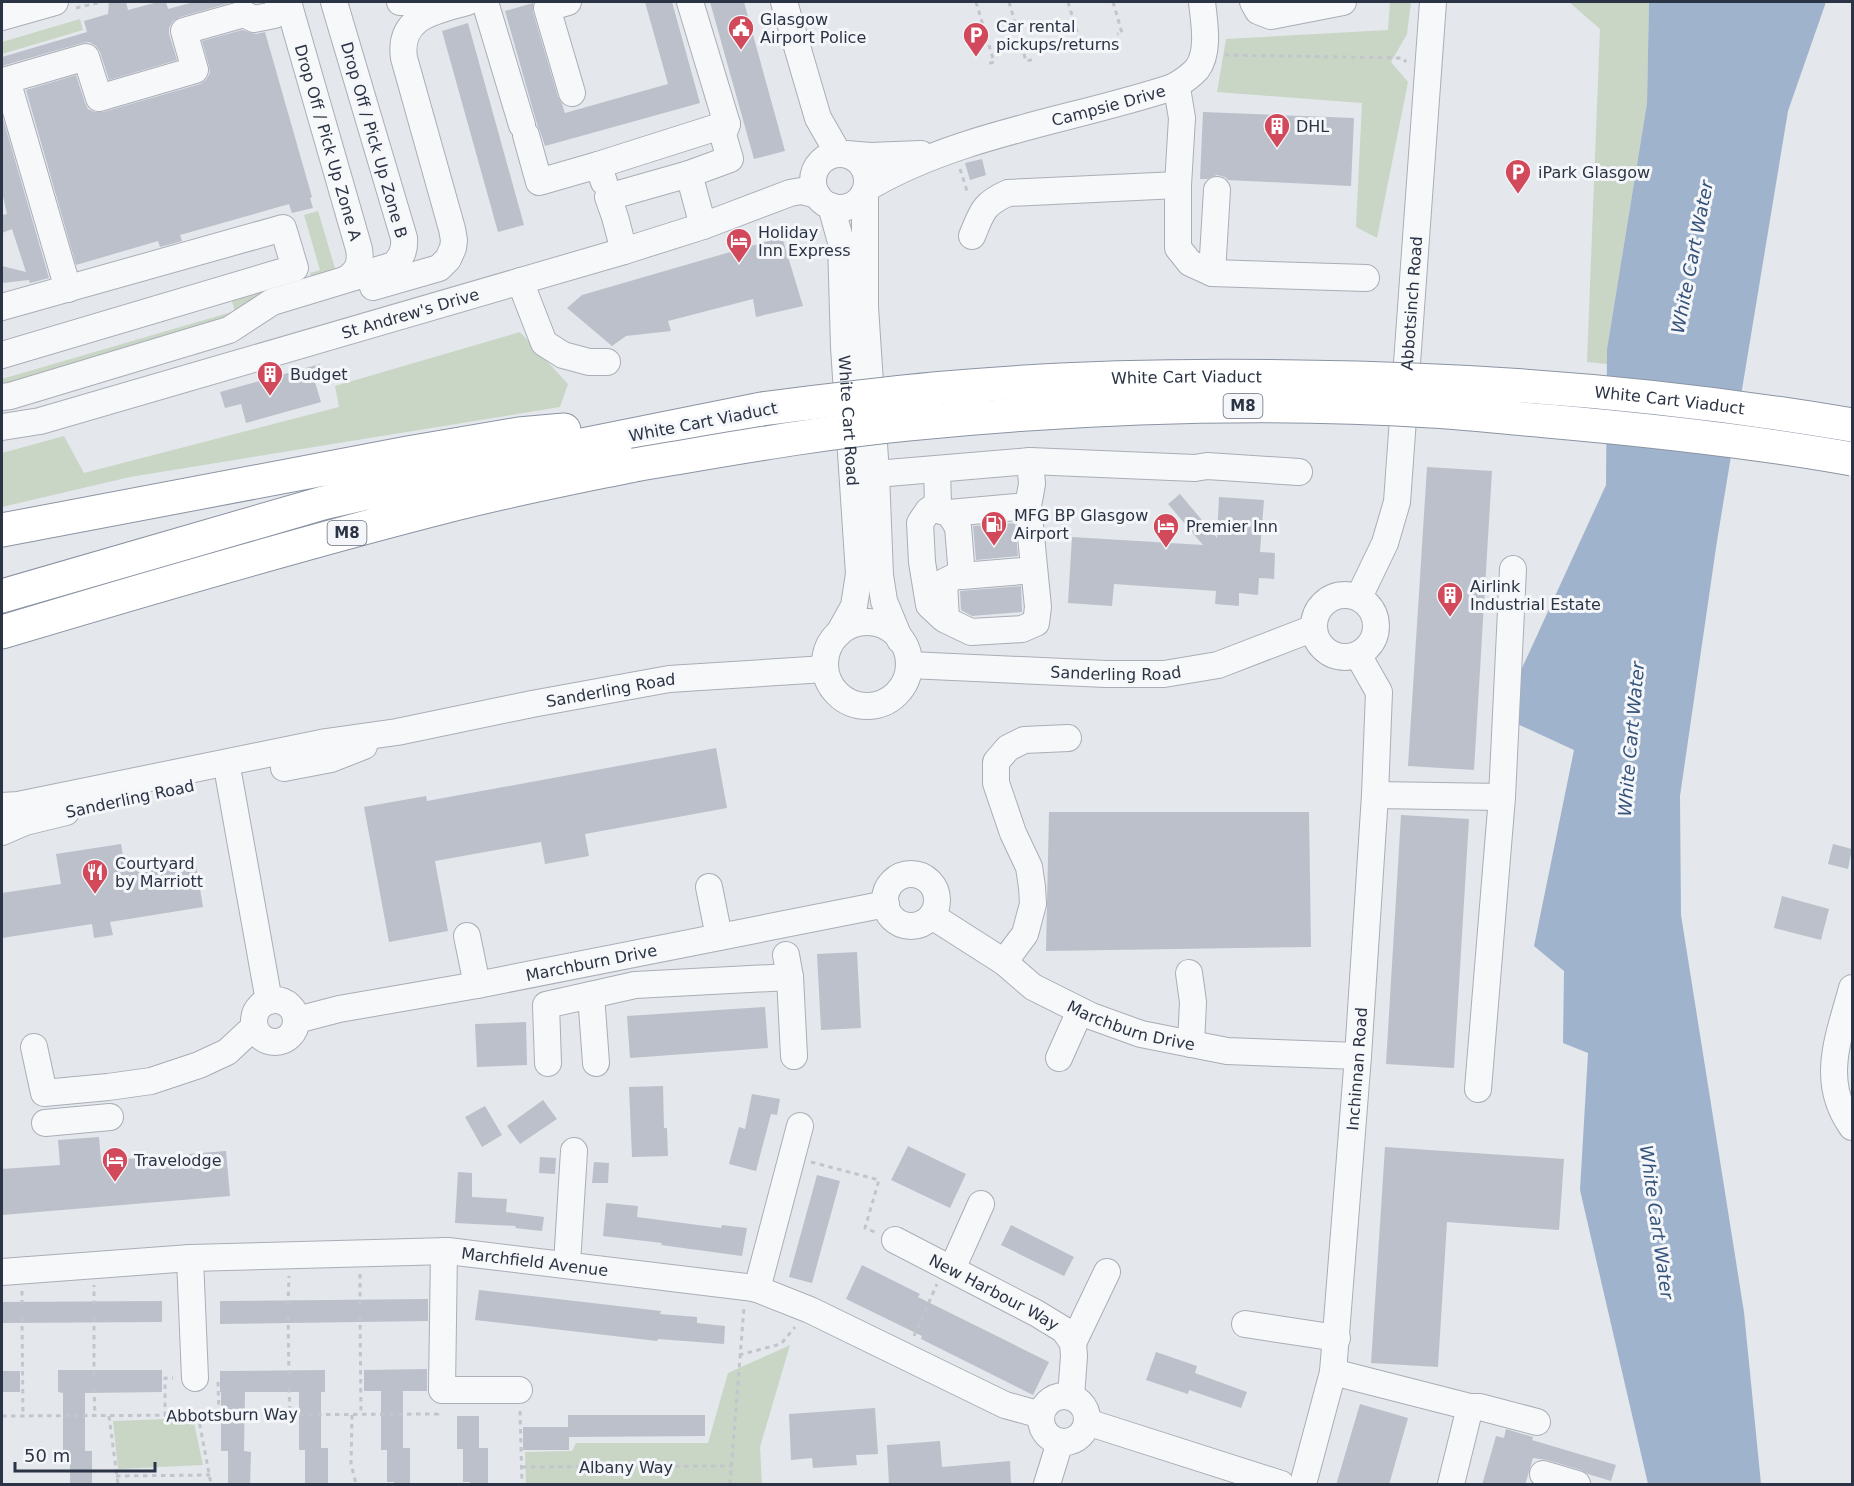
<svg xmlns="http://www.w3.org/2000/svg" width="1854" height="1486" font-family="'DejaVu Sans',sans-serif">
<style>
.green{fill:#c9d6c5}
.water{fill:#9fb4cc}
.building{fill:#bbc0ca}
.lines{fill:none;stroke-linecap:round;stroke-linejoin:round}
.minor-casing{stroke:#a9aeb7;stroke-width:28}
.highway-casing{stroke:#8b94a3;stroke-width:35}
.path{stroke:#c2c5cb;stroke-width:3;stroke-dasharray:4.5 4.5;stroke-linecap:butt}
.minor{stroke:#f7f8fa;stroke-width:26}
.highway{stroke:#fff;stroke-width:33}
.highway-bridge-casing{stroke:#8b94a3;stroke-width:35;stroke-linecap:butt}
.highway-bridge{stroke:#fff;stroke-width:33}
.labels{text-anchor:middle;dominant-baseline:central;stroke-width:6;stroke-linejoin:round;paint-order:stroke}
.shield{fill:#f4f6f9;stroke:#676e7b;stroke-width:1.5}
.shield-label{font-size:15px;font-weight:bold;fill:#2b3445}
.poi-label{font-size:16px;fill:#2b3445;stroke:#f4f6f9;text-anchor:start}
.street-label{font-size:16px;fill:#2b3445;stroke:#f4f6f9}
.water-label{font-size:18px;font-style:italic;fill:#34527a;stroke:#f4f6f9}
</style>
<rect width="100%" height="100%" fill="#e4e7ec"/>
<path class="green" d="M1390,2H1411L1407,34L1391,62L1408,82L1377,238L1356,227L1362,103L1217,92L1226,39L1388,30Z
M1569,2H1649L1647,103L1607,349V364L1587,362L1600,29Z
M80,19L83,30L2,54V42Z
M318,211L337,275L312,282L310,273L320,270L304,215Z
M304,275L306,284L223,324L2,388V379L235,311L231,298Z
M520,332L568,384L560,407L130,477L2,507V453L64,436L84,473L339,407L335,386Z
M790,1345L760,1447L762,1484H526L525,1452L572,1451L576,1443H708L728,1373Z
M193,1418L203,1465L118,1469L113,1421Z"/>
<path class="water" d="M1649,2H1826L1788,111L1717,541L1680,796L1681,915L1744,1312L1761,1484H1648L1580,1190L1588,1053L1563,1043L1564,971L1534,946L1574,750L1515,723L1522,668L1606,485L1607,349L1647,103Z"/>
<path class="building" d="M109,2H126L128,10L158,2H166L168,9L194,2H233L180,17L173,21L169,28V34L177,60L109,80L100,52L96,46L89,42L82,43L2,66V57L87,32L84,21L108,14Z
M645,2H672L700,103L545,146L540,131L537,124L505,11L533,3V12L558,97L562,104L565,113L668,84Z
M710,2H744L785,151L754,159Z
M468,23L524,225L498,232L442,31Z
M242,30L256,34L265,32L312,197L310,198L313,208L292,213L289,204L180,235L182,241L160,247L158,241L76,265L26,90L76,75L85,103L88,109L95,112H103L200,84L206,80L210,73L209,66L202,41Z
M1203,112L1354,118L1351,186L1228,180L1225,177L1217,175L1207,179H1200Z
M2,115L49,278L30,283L29,280L2,283V266L26,272L12,229L2,233V215L7,214L2,192Z
M982,159L986,175L970,180L965,163Z
M782,237L803,306L756,317L753,299L668,321L671,331L626,336L612,346L567,308L582,295Z
M320,364L324,380L315,382L321,402L246,423L241,404L225,408L220,392Z
M1427,467L1492,471L1474,770L1408,766Z
M1180,494L1217,538L1219,497L1264,500L1260,552L1275,553L1274,579L1259,578L1258,595L1239,593V606L1215,604L1216,591L1114,584L1112,606L1068,603L1072,537L1203,545L1168,504Z
M1015,523L1018,556L976,560L973,526Z
M1021,586L1022,612L972,616L961,610L960,591Z
M716,748L727,808L585,834L589,856L545,864L541,842L435,861L448,931L389,942L364,807L426,796L427,801Z
M1049,812H1309L1311,947L1046,951Z
M1401,815L1469,819L1454,1068L1386,1064Z
M121,844L125,869L195,858L203,907L110,922L113,935L94,938L92,924L2,938V893L61,884L56,854Z
M1833,844L1852,849L1848,869L1828,864Z
M1782,896L1829,909L1821,940L1774,928Z
M857,952L861,1028L821,1030L817,954Z
M765,1007L768,1048L630,1058L627,1016Z
M526,1022L527,1065L477,1067L475,1024Z
M663,1086L664,1128H667L668,1156L632,1157L629,1087Z
M752,1094L780,1099L777,1115L771,1114L756,1171L729,1164L739,1127L745,1129Z
M543,1100L557,1119L520,1144L507,1126Z
M485,1106L502,1135L482,1147L465,1117Z
M99,1137L101,1161L226,1151L230,1196L2,1215V1169L60,1165L58,1140Z
M908,1146L966,1174L950,1208L891,1180Z
M1385,1147L1564,1159L1559,1230L1447,1222L1438,1367L1371,1363Z
M540,1157L556,1158L555,1174L539,1173Z
M594,1162L609,1163L608,1183H592Z
M458,1172L472,1173V1197L507,1199L506,1212L544,1217L542,1231L515,1228L516,1226L455,1223Z
M817,1175L840,1181L812,1283L789,1277Z
M606,1203L638,1206L637,1217L721,1228L722,1225L747,1228L742,1256L661,1245L662,1243L603,1236Z
M1011,1225L1074,1257L1064,1276L1001,1245Z
M862,1265L920,1294L918,1297L1049,1362L1033,1395L921,1339L922,1336L846,1299Z
M479,1290L661,1311L660,1314L697,1317V1323L725,1326L724,1344L658,1339L657,1341L475,1320Z
M428,1299V1321L220,1324V1301Z
M162,1301V1322L2,1323V1302Z
M1156,1352L1197,1366L1195,1373L1247,1392L1241,1408L1189,1390L1188,1394L1146,1380Z
M427,1369V1391H403V1448H410V1485H394V1482H387V1450H381V1391H364V1370Z
M58,1370H162V1392L85,1393V1451H92V1485L70,1484V1451H63V1393L58,1392Z
M325,1370V1392H321V1448H328V1485H305V1450H299V1392H245L244,1451L251,1452L250,1485L228,1483V1451H221V1392H220V1371Z
M2,1371H20V1392H2Z
M1360,1404L1408,1418L1389,1485H1336Z
M875,1408L878,1454L856,1455L857,1465L813,1468L812,1458L791,1460L789,1414Z
M568,1415H705V1436L569,1437V1450H523V1427H568Z
M457,1416H479V1448H488V1485H470V1482H463V1449H457Z
M1506,1429L1533,1437L1532,1440L1616,1465L1611,1481L1588,1474L1581,1470L1547,1460L1533,1458L1525,1485H1482L1496,1436L1504,1438Z
M940,1441L942,1467L1010,1461L1011,1485H889L887,1445Z"/>
<g class="lines">
<g class="minor-casing">
<g id="minor">
<path id="s1" d="M288,2L359,249C361,262 359,270 348,278"/>
<path d="M400,2H414"/>
<path d="M485,2L522,125"/>
<path d="M568,2L547,8L572,93"/>
<path d="M784,2L818,118L838,153"/>
<path d="M1253,2L1258,11L1271,16L1343,2"/>
<path d="M2,17L55,2"/>
<path d="M1173,87L1178,94L1182,118L1178,185V248L1190,263L1212,273L1366,278"/>
<path d="M526,135L539,182L598,165L604,182"/>
<circle cx="840" cy="181" r="27"/>
<path d="M847,154L870,156L921,154"/>
<path d="M598,165L727,124L690,2"/>
<path d="M689,174L730,159L723,135L727,124"/>
<path id="s2" d="M867,188C958,134 1073,120 1173,87C1182,82 1190,77 1197,69C1210,52 1204,21 1202,2"/>
<path d="M865,192V307L876,474L880,575L884,601L900,640"/>
<path id="s3" d="M831,206L841,242L844,347L859,574L854,606L839,633"/>
<path d="M972,236C982,212 983,204 1008,193L1178,185"/>
<path d="M624,251L615,217L608,197L689,174L703,226"/>
<path d="M1212,273L1217,190"/>
<path d="M520,281L544,343L563,355L589,362H607"/>
<path d="M373,287L439,268L448,259L453,248L454,240L452,229L404,58C398,16 436,11 467,2"/>
<path d="M68,289L7,80L86,57L99,98L195,70L184,31L244,14L254,19L274,15L279,7L278,2"/>
<path d="M2,307L283,228L295,268L2,355"/>
<path d="M2,397L10,396L229,330L272,302L394,265C402,256 405,250 404,238L334,2"/>
<path id="s4" d="M2,427L40,421L624,251L703,226L790,193L801,191L817,195"/>
<path d="M937,469L938,504L941,511L949,513L1028,506L1032,484L1030,461"/>
<path d="M876,474L1030,461L1195,468L1207,466L1299,472"/>
<path d="M938,504L928,511L920,523L922,562L929,605L943,618"/>
<path d="M949,513L958,527L962,576H956L944,582L946,620L971,632L1022,629L1036,623L1038,607L1028,506"/>
<path d="M962,576L1034,570"/>
<circle cx="1345" cy="626" r="31"/>
<path id="s5" d="M1359,597L1385,543L1397,502L1433,2"/>
<circle cx="867" cy="664" r="42"/>
<path id="s6" d="M909,665L1106,674H1164L1218,665L1314,628"/>
<path d="M284,768L331,759L364,746"/>
<path d="M229,778L269,1001"/>
<path d="M1375,795L1502,797"/>
<path id="s7" d="M2,806L18,805L326,742L397,732L532,704L669,679L825,669"/>
<path d="M2,832L25,822L66,812"/>
<circle cx="911" cy="900" r="26"/>
<path d="M709,887L719,937"/>
<path id="s8" d="M932,916L1004,962L1033,987L1091,1016L1141,1034L1227,1051L1358,1056"/>
<path d="M467,936L477,985"/>
<path d="M786,955L790,977L794,1056"/>
<path d="M1004,962L1025,934L1033,904L1032,887L1029,867L1013,833L996,783V762L1008,748L1024,740L1068,738"/>
<path d="M1189,973L1193,1002L1191,1044"/>
<path d="M1852,988C1839,1037 1819,1081 1852,1127"/>
<path d="M591,995L596,1063"/>
<circle cx="275" cy="1021" r="21"/>
<path id="s9" d="M297,1020L339,1009L477,985L886,904"/>
<path d="M34,1047L44,1093L108,1087L151,1081L199,1065L227,1052L254,1027"/>
<path d="M1059,1058L1080,1011"/>
<path d="M548,1063L546,1005L635,985L790,977"/>
<path d="M1478,1089L1502,797L1513,569"/>
<path d="M45,1123L110,1117"/>
<path id="s10" d="M895,1240L1036,1313L1064,1330L1073,1343L1074,1356L1071,1397"/>
<path d="M444,1251L442,1390H519"/>
<path d="M190,1258L195,1378"/>
<path d="M567,1264L574,1151"/>
<path d="M952,1269L981,1204"/>
<path id="s11" d="M2,1272L190,1258L448,1251L746,1287L757,1289L810,1310L1005,1405L1041,1415"/>
<path d="M757,1289L800,1126"/>
<path d="M1245,1324L1337,1338"/>
<path d="M1073,1343L1107,1272"/>
<path d="M1333,1372L1470,1407H1480L1537,1422"/>
<circle cx="1064" cy="1419" r="23"/>
<path d="M1087,1422L1281,1484"/>
<path d="M1543,1474L1577,1484"/>
<path d="M1047,1484L1060,1442"/>
<path id="s12" d="M1303,1484L1333,1372L1358,1056L1375,795L1379,692L1358,655"/>
<path d="M1451,1484L1470,1407"/>
</g>
</g>
<g class="highway-casing">
<path id="highway" d="M2,530L408,453L519,434L564,430
M2,596L323,503L523,457L762,409
M2,632C149,588 298,544 447,506C509,490 571,478 634,465"/>
</g>
<path class="path" d="M976,2L994,62L987,64
M1009,2L1026,61L1035,59
M1068,2L1081,45L1074,47
M1113,2L1122,33L1117,34
M76,8L101,2
M1225,55L1403,58L1406,62
M960,169L968,194
M811,1162L879,1180L865,1228L875,1232
M360,1274V1304
M22,1291V1306
M94,1305V1285
M288,1305L289,1276
M288,1316L289,1376
M360,1316L361,1413
M22,1317L23,1417
M94,1317V1377
M914,1336L937,1284
M739,1355L781,1344L795,1327
M218,1382L219,1415
M94,1388L95,1416
M289,1388L290,1414
M520,1411L522,1484
M198,1415L211,1484
M352,1415L351,1464L356,1484
M2,1416L438,1414L439,1409
M109,1416L118,1484
M165,1416V1378H173
M522,1467L731,1466
M116,1476L210,1475
M730,1484L744,1307"/>
<use href="#minor" class="minor"/>
<use href="#highway" class="highway"/>
<g class="highway-bridge-casing">
<g id="highway-bridge">
<path id="s13" d="M762,409C831,400 900,391 970,386C1079,377 1190,375 1300,377C1485,379 1670,394 1852,425"/>
<path d="M634,465C725,450 816,433 908,424C1081,407 1256,400 1431,411C1469,413 1508,418 1547,421C1649,430 1751,441 1852,459"/>
</g>
</g>
<use href="#highway-bridge" class="highway-bridge"/>
</g>
<defs>
<g id="civic-pin" transform="scale(1.35)"><path d="M0 17L-7.5 6A9.5 9.5 0 1 1 7.5 6Z" fill="#d1495b" stroke="#f4f6f9"/><path d="M-.6-6.5H3V-4.5H.6V-3L4-1V1h2V6H-6V1h2V-1L-.6-3ZM-1.2 2.5V6h2.4V2.5Z" fill="#fff"/></g>
<g id="parking-pin" transform="scale(1.35)"><path d="M0 17L-7.5 6A9.5 9.5 0 1 1 7.5 6Z" fill="#d1495b" stroke="#f4f6f9"/><path d="M-3.5-5.5H1a3.5 3.5 0 0 1 0 7H-1V5.5H-3.5ZM-1-3.4V-.6H.8a1.4 1.4 0 0 0 0-2.8Z" fill="#fff"/></g>
<g id="building-pin" transform="scale(1.35)"><path d="M0 17L-7.5 6A9.5 9.5 0 1 1 7.5 6Z" fill="#d1495b" stroke="#f4f6f9"/><path d="M-4-6H4V6H1V3H-1V6H-4ZM-2.5-4.3h1.7v1.8h-1.7ZM.8-4.3h1.7v1.8H.8ZM-2.5-1h1.7V.8h-1.7ZM.8-1h1.7V.8H.8Z" fill="#fff"/></g>
<g id="hotel-pin" transform="scale(1.35)"><path d="M0 17L-7.5 6A9.5 9.5 0 1 1 7.5 6Z" fill="#d1495b" stroke="#f4f6f9"/><path d="M-6-4.5h1.5V1H6V5H4.5V3h-9V5H-6ZM-4 0a1.8 1.8 0 1 1 3.6 0ZM.5 0V-2.5h3Q6-2.5 6 0Z" fill="#fff"/></g>
<g id="fuel-pin" transform="scale(1.35)"><path d="M0 17L-7.5 6A9.5 9.5 0 1 1 7.5 6Z" fill="#d1495b" stroke="#f4f6f9"/><path d="M-5.5-6h7V0h2V4h1.3V-2.5L3-4.5l.8-.8L6-3V5H2.5V1h-1V6h-7ZM-4.2-4.7v3.2H.2V-4.7Z" fill="#fff"/></g>
<g id="restaurant-pin" transform="scale(1.35)"><path d="M0 17L-7.5 6A9.5 9.5 0 1 1 7.5 6Z" fill="#d1495b" stroke="#f4f6f9"/><path d="M-5-6h1v4h1v-4h1v4h1v-4h1v5L-1.5 .5V6h-2V.5L-5-1ZM5-6V6H3V1.5H1.5Q1.5-4 5-6Z" fill="#fff"/></g>
</defs>
<g fill-rule="evenodd">
<use href="#civic-pin" x="741" y="28"/>
<use href="#parking-pin" x="976" y="35"/>
<use href="#building-pin" x="1277" y="126"/>
<use href="#parking-pin" x="1518" y="172"/>
<use href="#hotel-pin" x="739" y="241"/>
<use href="#building-pin" x="270" y="374"/>
<use href="#fuel-pin" x="994" y="524"/>
<use href="#hotel-pin" x="1166" y="526"/>
<use href="#building-pin" x="1450" y="595"/>
<use href="#restaurant-pin" x="95" y="872"/>
<use href="#hotel-pin" x="115" y="1160"/>
</g>
<g class="labels">
<g class="shield">
<rect x="1223.5" y="394" width="39" height="24" rx="4.5"/>
<rect x="327.5" y="521" width="39" height="24" rx="4.5"/>
</g>
<g class="shield-label">
<text x="1243" y="406">M8</text>
<text x="347" y="533">M8</text>
</g>
<g class="poi-label">
<text x="760" y="19">Glasgow<tspan x="760" dy="18">Airport Police</tspan></text>
<text x="996" y="26">Car rental<tspan x="996" dy="18">pickups/returns</tspan></text>
<text x="1296" y="126">DHL</text>
<text x="1538" y="172">iPark Glasgow</text>
<text x="758" y="232">Holiday<tspan x="758" dy="18">Inn Express</tspan></text>
<text x="290" y="374">Budget</text>
<text x="1014" y="515">MFG BP Glasgow<tspan x="1014" dy="18">Airport</tspan></text>
<text x="1186" y="526">Premier Inn</text>
<text x="1470" y="586">Airlink<tspan x="1470" dy="18">Industrial Estate</tspan></text>
<text x="115" y="863">Courtyard<tspan x="115" dy="18">by Marriott</tspan></text>
<text x="134" y="1160">Travelodge</text>
</g>
<g class="street-label">
<text stroke="none"><textPath href="#s2" startOffset="256">Campsie Drive</textPath></text>
<text transform="translate(374 140) rotate(74)">Drop Off / Pick Up Zone B</text>
<text stroke="none"><textPath href="#s1" startOffset="146">Drop Off / Pick Up Zone A</textPath></text>
<text stroke="none"><textPath href="#s5" startOffset="302">Abbotsinch Road</textPath></text>
<text stroke="none"><textPath href="#s4" startOffset="424">St Andrew's Drive</textPath></text>
<text stroke="none"><textPath href="#s13" startOffset="426">White Cart Viaduct</textPath></text>
<text stroke="none"><textPath href="#s13" startOffset="910">White Cart Viaduct</textPath></text>
<text stroke="none"><textPath href="#s3" startOffset="216">White Cart Road</textPath></text>
<text transform="translate(703 422) rotate(-11)">White Cart Viaduct</text>
<text stroke="none"><textPath href="#s6" startOffset="207">Sanderling Road</textPath></text>
<text stroke="none"><textPath href="#s7" startOffset="620">Sanderling Road</textPath></text>
<text transform="translate(130 799) rotate(-12)">Sanderling Road</text>
<text stroke="none"><textPath href="#s9" startOffset="300">Marchburn Drive</textPath></text>
<text stroke="none"><textPath href="#s8" startOffset="230">Marchburn Drive</textPath></text>
<text stroke="none"><textPath href="#s12" startOffset="420">Inchinnan Road</textPath></text>
<text stroke="none"><textPath href="#s11" startOffset="534">Marchfield Avenue</textPath></text>
<text stroke="none"><textPath href="#s10" startOffset="112">New Harbour Way</textPath></text>
<text transform="translate(232 1415) rotate(-1)">Abbotsburn Way</text>
<text x="626" y="1467">Albany Way</text>
</g>
<g class="water-label">
<text transform="translate(1692 257) rotate(-79)">White Cart Water</text>
<text transform="translate(1631 739) rotate(-85)">White Cart Water</text>
<text transform="translate(1657 1222) rotate(82)">White Cart Water</text>
</g>
</g>
<rect width="1854" height="1486" fill="none" stroke="#2b3445" stroke-width="6"/>
<path d="M15 1462v9h140v-9" fill="none" stroke="#2b3445" stroke-width="3"/>
<text x="24" y="1462" font-size="18" fill="#2b3445" stroke="#f4f6f9" stroke-width="4.5" paint-order="stroke">50 m</text>
</svg>
